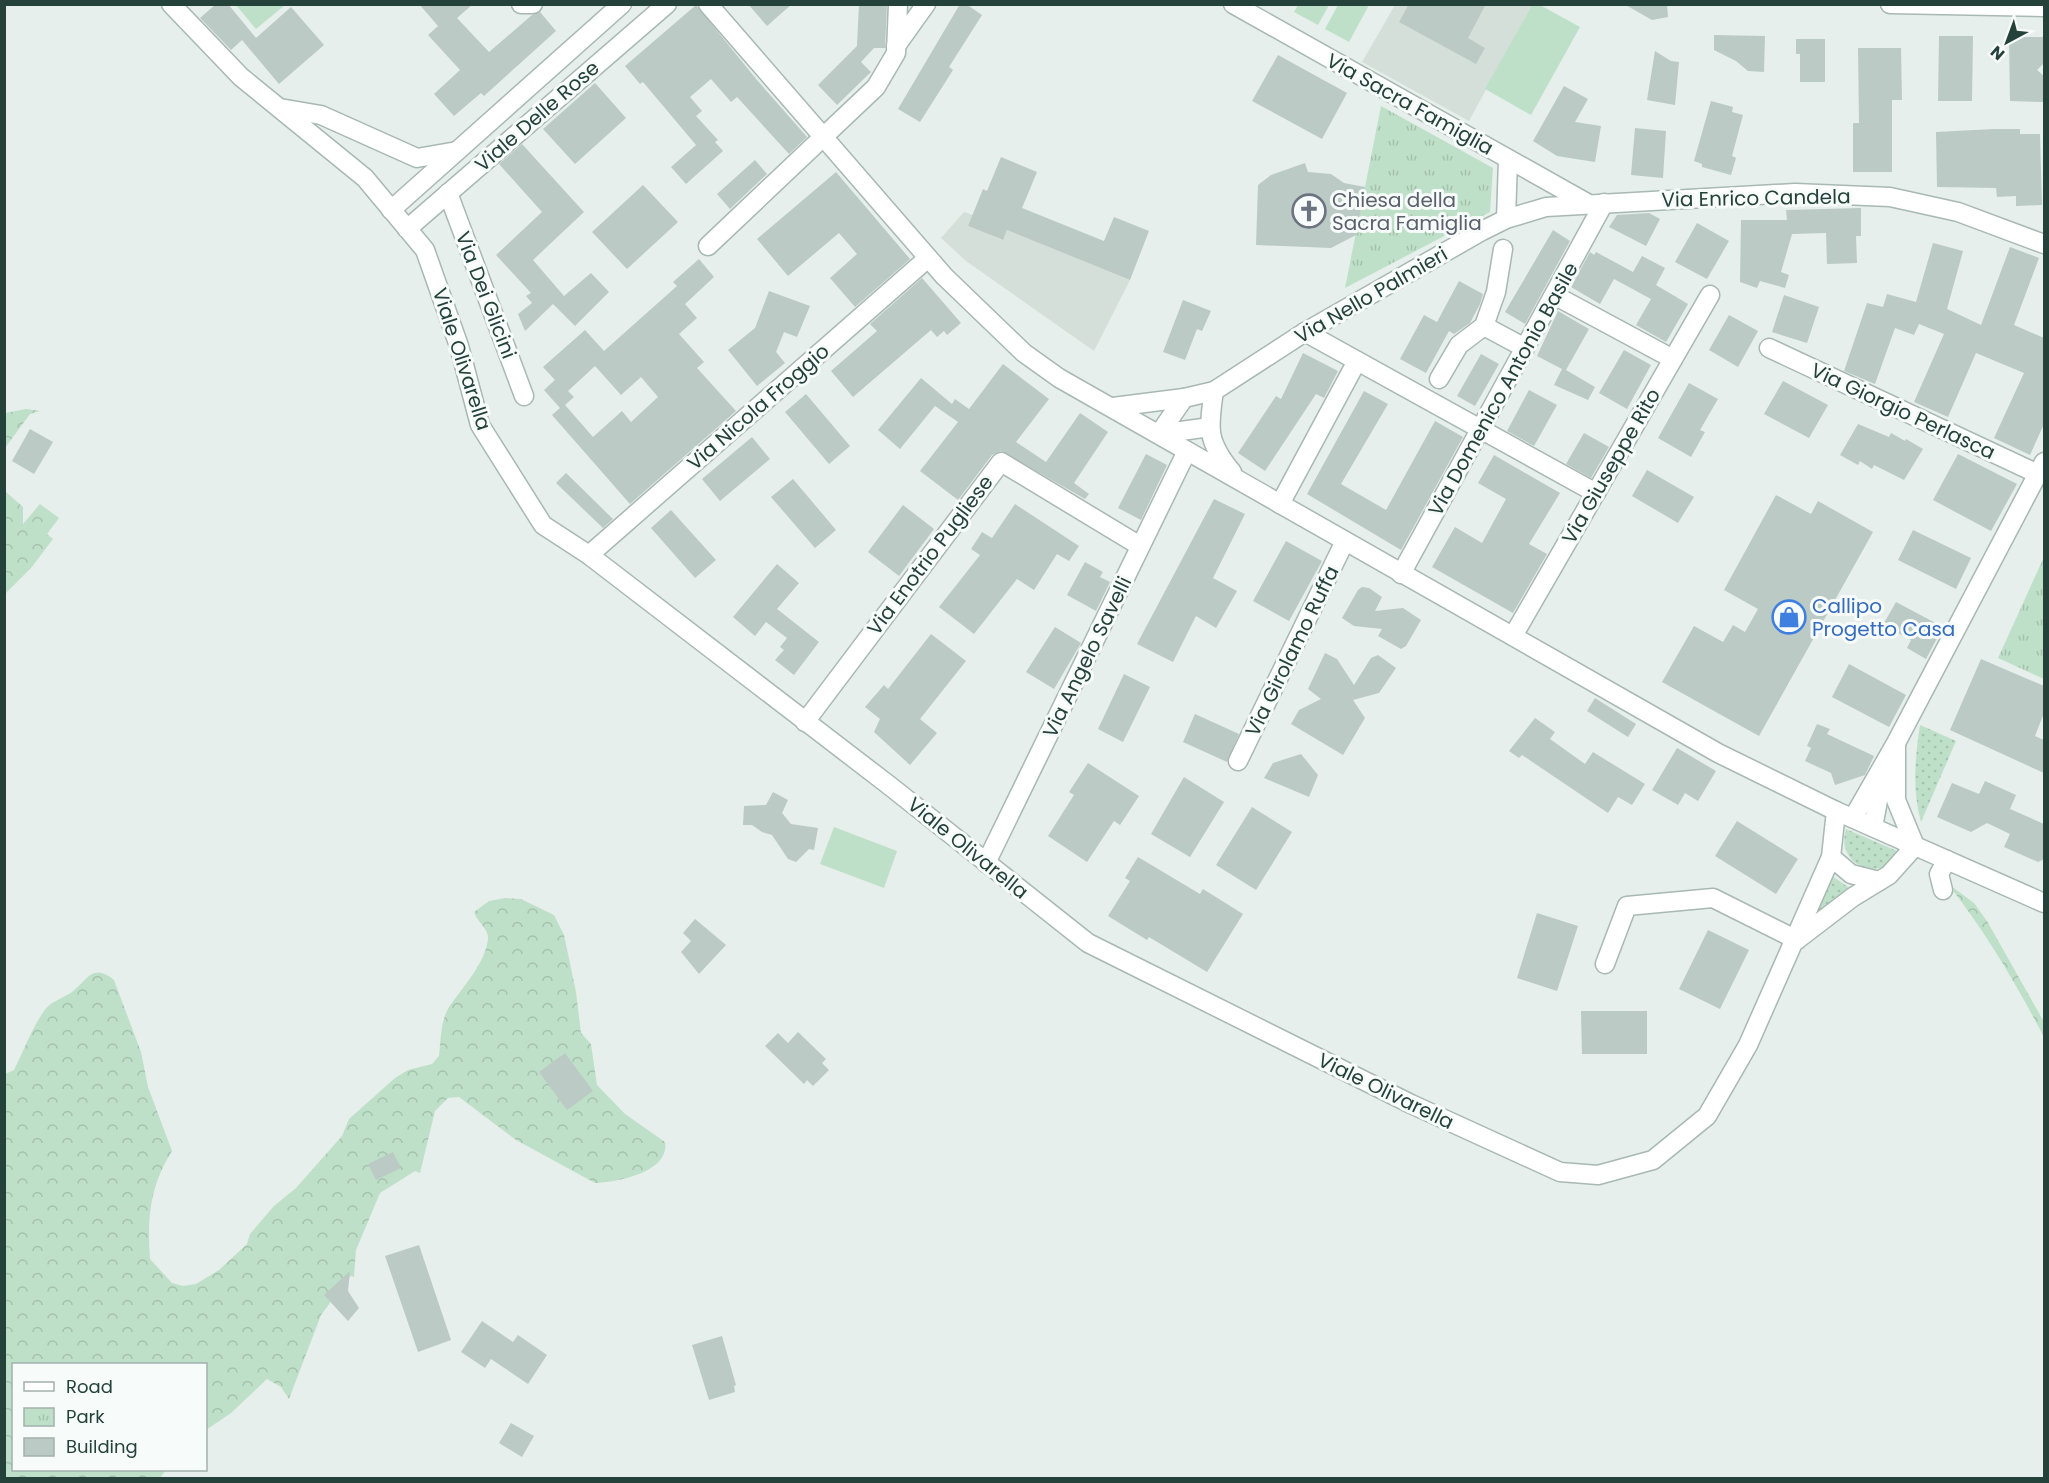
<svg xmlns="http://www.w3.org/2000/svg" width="2049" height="1483" font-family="Poppins,sans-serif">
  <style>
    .built { fill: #d4dfda }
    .grass { fill: url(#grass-dots) }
    .forest { fill: url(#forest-crowns) }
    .park { fill: url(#park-tufts) }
    .garden { fill: #bfe0c8 }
    .building { fill: #bbcac4; fill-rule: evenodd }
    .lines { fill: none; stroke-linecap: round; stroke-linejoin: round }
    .minor-casing { stroke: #a8b8b2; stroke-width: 21 }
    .minor { stroke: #fff; stroke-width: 18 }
    .labels { text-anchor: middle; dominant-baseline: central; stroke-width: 6; stroke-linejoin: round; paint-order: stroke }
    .street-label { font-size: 20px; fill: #24423a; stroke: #f7fbf9 }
    .worship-label { font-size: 20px; fill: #5b616d; stroke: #f7fbf9; text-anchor: start }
    .shop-label { font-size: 20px; fill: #366cbe; stroke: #f7fbf9; text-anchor: start }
  </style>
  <defs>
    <pattern id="grass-dots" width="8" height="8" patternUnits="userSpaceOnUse" patternTransform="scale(1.5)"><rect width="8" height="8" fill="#bfe0c8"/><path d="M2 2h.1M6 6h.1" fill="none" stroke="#a4c1ad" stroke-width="1.8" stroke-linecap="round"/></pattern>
    <pattern id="forest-crowns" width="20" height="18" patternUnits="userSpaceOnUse" patternTransform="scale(1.5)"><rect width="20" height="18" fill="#bfe0c8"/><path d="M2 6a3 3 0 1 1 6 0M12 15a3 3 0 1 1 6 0" fill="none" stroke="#a4c1ad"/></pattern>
    <pattern id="park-tufts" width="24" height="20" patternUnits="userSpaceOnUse" patternTransform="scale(1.5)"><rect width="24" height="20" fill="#bfe0c8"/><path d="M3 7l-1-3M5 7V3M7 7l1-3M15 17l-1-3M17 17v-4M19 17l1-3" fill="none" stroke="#a4c1ad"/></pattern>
  </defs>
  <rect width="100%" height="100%" fill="#e6efeb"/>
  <!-- built -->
  <g class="built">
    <polygon points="1395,5 1532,5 1469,121 1362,62"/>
    <polygon points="964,212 973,215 968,226 1002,240 1007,230 1130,280 1094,351 966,261 941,238"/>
  </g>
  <!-- grass -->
  <g class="grass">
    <path d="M 1920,725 L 1956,741 L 1921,822 C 1912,789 1915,759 1920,725 Z"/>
    <path d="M 1846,829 L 1897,851 C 1887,884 1834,868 1846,829 Z"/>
    <polygon points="1832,876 1851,889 1811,923"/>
  </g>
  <!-- forest -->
  <g class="forest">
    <polygon points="26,409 40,411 30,414 5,448 5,413"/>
    <polygon points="5,491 23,507 23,524 40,504 59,518 47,534 53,539 31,568 5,594"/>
    <path d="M 1947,883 L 1974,903 L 1987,921 L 2044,1022 L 2044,1037 C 2015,982 1986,932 1947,883 Z"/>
    <path d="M 505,898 L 521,899 L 554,915 L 564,935 L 576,992 L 581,1033 L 591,1044 L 597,1085 L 625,1114 L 665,1142 C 670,1172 618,1182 595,1183 L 516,1140 L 459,1097 L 448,1098 L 435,1111 L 420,1173 L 415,1171 L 380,1193 L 356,1250 L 354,1277 L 351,1276 L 330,1299 L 330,1303 L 321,1315 L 289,1399 L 281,1387 L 267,1379 L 231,1413 L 206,1430 L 206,1364 L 14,1364 L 14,1470 L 166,1470 L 160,1478 L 5,1478 L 5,1074 L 14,1070 C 24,1050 32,1028 44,1011 C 50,1002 63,998 72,992 C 87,981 92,962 114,980 L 141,1052 L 148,1087 L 172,1151 C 150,1186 147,1218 150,1259 L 172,1283 L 183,1286 L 196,1284 L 219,1270 L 247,1244 L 250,1234 L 274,1206 L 296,1188 L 342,1136 L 349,1119 L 395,1078 L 408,1070 L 432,1064 L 439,1056 C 441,1040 440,1022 449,1007 C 462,988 485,964 488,939 C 489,929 477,922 474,912 L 489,901 Z"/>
  </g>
  <!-- park -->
  <g class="park">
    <polygon points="1381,106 1493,168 1490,212 1345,288"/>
    <polygon points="2044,557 2044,679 1998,658"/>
  </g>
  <!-- garden -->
  <g class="garden">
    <polygon points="236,5 285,5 256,29"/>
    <polygon points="1298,5 1298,4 1329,5 1318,25 1294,12"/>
    <polygon points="1338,5 1369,5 1349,42 1325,29"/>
    <polygon points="1532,5 1540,5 1580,27 1531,115 1485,89"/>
    <polygon points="834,827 897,851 884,888 820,864"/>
  </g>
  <!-- building -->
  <g class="building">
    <polygon points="216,4 228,4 256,38 291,7 324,45 279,84 242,40 231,50 200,18"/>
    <polygon points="419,4 473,4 457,18 489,52 532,15 540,12 556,31 484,96 481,93 454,116 434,94 460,70 428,35 438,26"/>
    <polygon points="748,4 792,4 767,26"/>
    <polygon points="859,4 887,4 885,48 874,48 861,62 871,72 837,105 818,85 857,46"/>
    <polygon points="960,4 966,4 982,15 949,67 953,70 920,122 898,109"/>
    <polygon points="1409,4 1486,4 1468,38 1485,48 1476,64 1399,22"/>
    <polygon points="1624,4 1667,4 1668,17 1652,20"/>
    <polygon points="696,5 757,80 807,137 789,154 737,97 731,102 711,79 690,97 702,111 696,116 718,140 715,142 723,151 686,184 671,167 696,145 643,82 640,84 625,66"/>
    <polygon points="1714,35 1765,36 1764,72 1748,71 1736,61 1714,50"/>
    <polygon points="1939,36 1973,36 1972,101 1938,101"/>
    <polygon points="2009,37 2044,37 2044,63 2037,70 2044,76 2044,102 2010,101"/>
    <polygon points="1796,39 1825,39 1825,82 1800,82 1800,54 1796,54"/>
    <polygon points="1858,48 1901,48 1902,100 1892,100 1892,172 1853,172 1853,123 1859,123"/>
    <polygon points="1655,51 1671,61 1679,62 1675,105 1647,100"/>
    <polygon points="1278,55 1347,93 1322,139 1252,101"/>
    <polygon points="595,83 626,118 575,164 543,129"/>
    <polygon points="1564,86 1588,99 1575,122 1601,126 1595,162 1557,156 1533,141"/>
    <polygon points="1711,101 1733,107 1732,112 1743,115 1732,156 1736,158 1731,175 1702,167 1702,164 1694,161"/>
    <polygon points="1635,128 1666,131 1663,178 1631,175"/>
    <polygon points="1994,129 2020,129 2020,134 2040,134 2042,205 2016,206 2016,196 1997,197 1996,188 1937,187 1936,132"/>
    <polygon points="522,144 584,212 533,260 564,296 591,273 609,292 575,326 553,304 525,331 518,314 532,303 526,296 531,293 496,255 542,212 499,164"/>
    <polygon points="1001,157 1037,172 1022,208 1104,241 1114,217 1149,231 1130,280 1007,230 1003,240 968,226 983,189 987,191"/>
    <polygon points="755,160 767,174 730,209 717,194"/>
    <polygon points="1305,163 1308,172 1331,174 1344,183 1365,187 1356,235 1331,248 1256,245 1258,185 1271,175"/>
    <polygon points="836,172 910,259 855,307 830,278 857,254 839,233 788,276 757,239"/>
    <polygon points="643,185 678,222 627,269 592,232"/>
    <polygon points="1861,208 1861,236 1856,236 1857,263 1827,264 1826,233 1792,234 1781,272 1789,275 1785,288 1760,281 1757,288 1740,282 1741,220 1787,220 1786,210"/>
    <polygon points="1649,213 1660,219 1646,246 1609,227 1617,215"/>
    <polygon points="1697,223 1729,241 1707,279 1675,262"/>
    <polygon points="1553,230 1570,241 1525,324 1505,312"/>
    <polygon points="1933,243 1963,251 1947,309 1981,325 2010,247 2039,258 2014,325 2044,338 2044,424 2030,455 1994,438 2024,373 1976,353 1948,417 1914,402 1944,334 1919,324 1914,335 1895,328 1875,384 1844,371 1867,303 1883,307 1887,294 1916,302"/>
    <polygon points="1590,252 1594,255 1596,252 1633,272 1642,256 1665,268 1656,285 1688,304 1666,342 1636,325 1651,299 1614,279 1600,304 1571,287"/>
    <path d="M 699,259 L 714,277 L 685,304 L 697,318 L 679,334 L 704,362 L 697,368 L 736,411 L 630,504 L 552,415 L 560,408 L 544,390 L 555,380 L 543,367 L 585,330 L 604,351 L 677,286 L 673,282 ZM 595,366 L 621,395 L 641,377 L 658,397 L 631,422 L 622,411 L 593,437 L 565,405 L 574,397 L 568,391 Z"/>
    <polygon points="922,278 961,323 947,335 944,331 937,337 931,330 853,397 831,371 877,331 870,324"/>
    <polygon points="1459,281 1483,294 1480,304 1470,323 1454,334 1449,331 1426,373 1400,359 1424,315 1437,322"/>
    <polygon points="769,291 810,306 797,337 784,332 776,352 785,363 757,386 728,350 755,328"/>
    <polygon points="1784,295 1819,307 1807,343 1772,332"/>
    <polygon points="1183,300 1211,311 1202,331 1197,329 1185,360 1163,352"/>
    <polygon points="1558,311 1589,329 1566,370 1595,387 1588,400 1554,385 1562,369 1537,356"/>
    <polygon points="1729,315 1758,331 1738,367 1709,350"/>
    <polygon points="1624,350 1651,365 1627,409 1599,393"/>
    <polygon points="1303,353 1338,371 1324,398 1316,394 1265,471 1238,453 1276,396 1281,399"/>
    <polygon points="1481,354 1499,364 1475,406 1457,396"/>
    <polygon points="1003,364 1049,399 1016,442 1046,462 1080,413 1108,432 1074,483 1089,494 1085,499 1001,451 992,455 958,500 920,471 958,422 935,406 900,449 878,430 921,378 952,404 955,399 969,409"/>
    <polygon points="1783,381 1828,405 1809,438 1764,414"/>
    <polygon points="1689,383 1718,399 1700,430 1705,432 1691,457 1658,438"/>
    <polygon points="1529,390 1557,405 1534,446 1507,431"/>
    <polygon points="1364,391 1388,404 1341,484 1386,510 1435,421 1463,437 1401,550 1307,494"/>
    <polygon points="806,394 850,446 829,464 785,412"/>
    <polygon points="1858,424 1889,437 1891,433 1905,441 1906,439 1923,449 1904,480 1874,465 1872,469 1860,461 1858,465 1840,455"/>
    <polygon points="30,429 53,442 34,474 12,461"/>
    <polygon points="1584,433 1609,447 1591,478 1566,464"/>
    <polygon points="752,437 770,459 720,501 702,479"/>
    <polygon points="1146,454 1167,465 1141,520 1118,508"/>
    <polygon points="1958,454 2017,484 1991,531 1933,500"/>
    <polygon points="1494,455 1560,493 1529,544 1547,554 1513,613 1432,567 1455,527 1482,543 1506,499 1478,483"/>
    <polygon points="1647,470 1694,497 1678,523 1632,496"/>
    <polygon points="566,473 613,519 603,528 556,483"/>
    <polygon points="793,479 836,530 815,548 771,497"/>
    <polygon points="1776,495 1811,514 1818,501 1873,532 1759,736 1662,682 1694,626 1723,642 1733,625 1745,632 1758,609 1724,590"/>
    <polygon points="1214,499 1245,514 1213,578 1237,591 1216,628 1196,616 1173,662 1137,644"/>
    <polygon points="1015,504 1079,546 1069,561 1057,554 1034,590 1017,579 974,634 939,607 980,555 971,549 982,532 992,538"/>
    <polygon points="903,505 934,529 899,576 868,552"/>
    <polygon points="671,510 716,560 695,578 651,528"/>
    <polygon points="1913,530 1971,558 1956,589 1898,560"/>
    <polygon points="1286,541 1322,561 1289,621 1253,601"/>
    <polygon points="1085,562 1103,572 1100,577 1110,582 1096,611 1067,595"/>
    <polygon points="777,564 799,583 777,609 819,642 794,675 775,660 784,650 780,647 787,638 766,622 755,636 733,617"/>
    <polygon points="1362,587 1369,588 1382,597 1375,611 1403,608 1421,620 1406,646 1401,649 1378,636 1382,629 1354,626 1342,618 1358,590"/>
    <polygon points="1896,602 1943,627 1926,659 1907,648 1911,640 1883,625"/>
    <polygon points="1055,627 1081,643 1054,689 1026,672"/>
    <polygon points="931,634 966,661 920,719 937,733 910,765 874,732 880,719 865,707 884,685 888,689"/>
    <polygon points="1325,653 1337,659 1354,685 1371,658 1378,655 1396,668 1379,693 1353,700 1365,718 1343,755 1291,724 1299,710 1321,699 1308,689"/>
    <polygon points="1981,659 2044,686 2044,713 2035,736 2044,740 2044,773 1950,730"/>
    <polygon points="1849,664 1906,695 1889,727 1832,697"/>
    <polygon points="1124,674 1150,687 1123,742 1098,729"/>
    <polygon points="1595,698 1636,724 1628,737 1587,711"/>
    <polygon points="1195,714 1239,734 1227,762 1183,742"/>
    <polygon points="1535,718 1555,732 1550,739 1585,764 1593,752 1645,784 1632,805 1618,797 1608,813 1522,755 1519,758 1509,751"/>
    <polygon points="1817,724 1830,729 1827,734 1874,756 1865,775 1835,785 1831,773 1805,761 1811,748 1807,746"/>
    <polygon points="1677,748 1716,771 1698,801 1685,793 1678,805 1652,790"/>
    <polygon points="1301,754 1318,775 1309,797 1264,778 1273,763"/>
    <polygon points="1088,763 1139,796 1120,825 1114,821 1087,862 1048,836 1074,795 1069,792"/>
    <polygon points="1184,777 1224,802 1190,857 1151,834"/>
    <polygon points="1985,781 2016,795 2010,809 2044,824 2044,859 2038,862 2004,847 2010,834 1987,823 1971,832 1937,817 1952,783 1979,794"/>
    <polygon points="773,792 788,800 782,813 791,824 818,828 814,850 809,849 796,862 788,859 772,835 762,832 752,825 743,825 744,806 766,805"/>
    <polygon points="1252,807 1292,832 1256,890 1216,865"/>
    <polygon points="1737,821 1798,859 1776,894 1715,856"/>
    <polygon points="1138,857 1200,894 1203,889 1243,914 1207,972 1149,937 1147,940 1108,916 1130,881 1125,878"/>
    <polygon points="1537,913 1578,926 1557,991 1517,978"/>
    <polygon points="695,919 726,945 699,974 681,952 691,941 683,933"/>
    <polygon points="1708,930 1749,950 1720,1009 1679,989"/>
    <polygon points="1581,1011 1647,1011 1647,1054 1582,1054"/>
    <polygon points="798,1032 826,1059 822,1063 829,1070 813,1086 807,1080 804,1084 765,1046 778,1033 788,1043"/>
    <polygon points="565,1053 593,1091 567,1110 539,1072"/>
    <polygon points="393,1152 401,1168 376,1180 368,1164"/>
    <polygon points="419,1245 451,1340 418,1352 385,1256"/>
    <polygon points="350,1271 348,1291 359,1308 348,1321 324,1295"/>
    <polygon points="482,1321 513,1342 518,1335 547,1355 528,1384 491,1359 485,1368 461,1352"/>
    <polygon points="722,1336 736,1385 734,1386 735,1392 709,1400 692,1345"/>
    <polygon points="511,1423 534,1436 522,1457 499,1443"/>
  </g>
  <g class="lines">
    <defs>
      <g id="minor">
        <polyline points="171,4 241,77 365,178 425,250 459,346 480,425 543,525 589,555 890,786 1088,943 1411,1104 1560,1172 1598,1175 1653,1160 1707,1116 1748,1045 1831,857 1836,811"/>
        <polyline points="521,4 533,4"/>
        <polyline points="708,4 944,276 1024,353 1059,378 1718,753 1836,811 2044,903"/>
        <polyline points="1233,4 1587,203"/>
        <polyline points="1890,4 2044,7"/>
        <polyline points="896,46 926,4"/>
        <polyline points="280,108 321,115 417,158 457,151"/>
        <polyline points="448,193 524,396"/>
        <polyline points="391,210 622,4"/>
        <polyline points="1506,219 1508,159"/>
        <polyline points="407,229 667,4"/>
        <polyline points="708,246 876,87 896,53 898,4"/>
        <polyline points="1503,249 1496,292 1484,326 1525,348"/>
        <polyline points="1554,295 1673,359"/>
        <polyline points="1305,332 1596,493"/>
        <polyline points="1769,348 2038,474"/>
        <polyline points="1439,379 1459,345 1484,326"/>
        <path d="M 1214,391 C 1208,429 1207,442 1232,472"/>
        <polyline points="1184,398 1159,434 1210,427"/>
        <polyline points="1113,407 1184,398 1214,391 1305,332 1482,231 1506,219 1546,207 1795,193 1890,197 1958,212 2044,244"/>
        <polyline points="1280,504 1357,361"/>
        <polyline points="589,555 928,258"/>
        <polyline points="1401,574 1604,203"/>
        <polyline points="1513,636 1710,295"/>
        <polyline points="805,722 1001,462 1140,546"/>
        <polyline points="1238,761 1345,541"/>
        <polyline points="1853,818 1896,743 2044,462"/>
        <polyline points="1873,827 1883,774"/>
        <polyline points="1831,857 1851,874 1879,881"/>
        <polyline points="986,863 1187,451"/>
        <polyline points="1943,890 1939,874 1947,860"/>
        <polyline points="1798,939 1853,897 1889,875 1915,846 1896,800 1896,745"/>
        <polyline points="1605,964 1627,906 1713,898 1797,940"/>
      </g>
    </defs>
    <!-- minor casing -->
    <use href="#minor" class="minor-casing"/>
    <!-- minor -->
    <use href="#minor" class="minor"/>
  </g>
  <!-- icons -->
  <defs>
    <symbol id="church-ring" viewBox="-11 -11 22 22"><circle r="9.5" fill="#f7fbf9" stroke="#6b7280" stroke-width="1.5"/><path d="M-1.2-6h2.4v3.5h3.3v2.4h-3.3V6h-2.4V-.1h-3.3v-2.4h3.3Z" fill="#6b7280"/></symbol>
    <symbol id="shop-ring" viewBox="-11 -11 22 22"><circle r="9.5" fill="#f7fbf9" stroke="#3f7fe0" stroke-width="1.5"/><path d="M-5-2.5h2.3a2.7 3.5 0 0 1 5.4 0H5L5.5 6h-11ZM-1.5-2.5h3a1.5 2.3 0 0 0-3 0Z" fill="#3f7fe0"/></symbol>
  </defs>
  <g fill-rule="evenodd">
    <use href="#church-ring" x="1290" y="192" width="38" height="38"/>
    <use href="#shop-ring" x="1770" y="598" width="38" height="38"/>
  </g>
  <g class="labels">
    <!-- street labels -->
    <g class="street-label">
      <text transform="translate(1410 104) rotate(29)">Via Sacra Famiglia</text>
      <text transform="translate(537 116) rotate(-41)">Viale Delle Rose</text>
      <text transform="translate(1756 198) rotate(-1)">Via Enrico Candela</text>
      <text transform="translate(486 295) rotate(69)">Via Dei Glicini</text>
      <text transform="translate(1371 295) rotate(-30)">Via Nello Palmieri</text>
      <text transform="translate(462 359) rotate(72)">Viale Olivarella</text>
      <text transform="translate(1503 389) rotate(-61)">Via Domenico Antonio Basile</text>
      <text transform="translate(758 407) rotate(-41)">Via Nicola Froggio</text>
      <text transform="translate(1903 411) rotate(25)">Via Giorgio Perlasca</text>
      <text transform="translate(1611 466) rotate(-60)">Via Giuseppe Rito</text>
      <text transform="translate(930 555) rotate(-53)">Via Enotrio Pugliese</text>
      <text transform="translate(1292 651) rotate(-64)">Via Girolamo Ruffa</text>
      <text transform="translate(1087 657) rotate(-64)">Via Angelo Savelli</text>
      <text transform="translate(968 848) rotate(39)">Viale Olivarella</text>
      <text transform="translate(1386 1091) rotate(26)">Viale Olivarella</text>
    </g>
    <!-- worship labels -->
    <g class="worship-label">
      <text x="1332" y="200">Chiesa della<tspan x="1332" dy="23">Sacra Famiglia</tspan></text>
    </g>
    <!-- shop labels -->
    <g class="shop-label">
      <text x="1812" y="606">Callipo<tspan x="1812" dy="23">Progetto Casa</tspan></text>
    </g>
  </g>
  <!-- border -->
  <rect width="2049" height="1483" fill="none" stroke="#24423a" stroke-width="12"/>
  <!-- legend -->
  <rect x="12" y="1363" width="195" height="108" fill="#f7fbf9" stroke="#a3b1ad" stroke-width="1.5"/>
  <rect x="24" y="1382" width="30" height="9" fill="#ffffff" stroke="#a3b1ad" stroke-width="1.5"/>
  <text x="66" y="1393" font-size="18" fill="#24423a">Road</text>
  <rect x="24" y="1408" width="30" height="18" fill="url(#park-tufts)" stroke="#a3b1ad" stroke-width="1.5"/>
  <text x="66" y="1423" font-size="18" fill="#24423a">Park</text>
  <rect x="24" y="1438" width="30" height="18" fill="#bbcac4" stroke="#a3b1ad" stroke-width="1.5"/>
  <text x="66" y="1453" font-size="18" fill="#24423a">Building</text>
  <!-- north arrow -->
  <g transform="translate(2007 42) rotate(221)" stroke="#f7fbf9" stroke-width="4.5" paint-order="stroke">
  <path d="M0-4.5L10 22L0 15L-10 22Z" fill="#24423a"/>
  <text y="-9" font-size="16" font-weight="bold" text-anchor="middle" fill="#24423a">N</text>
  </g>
</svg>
